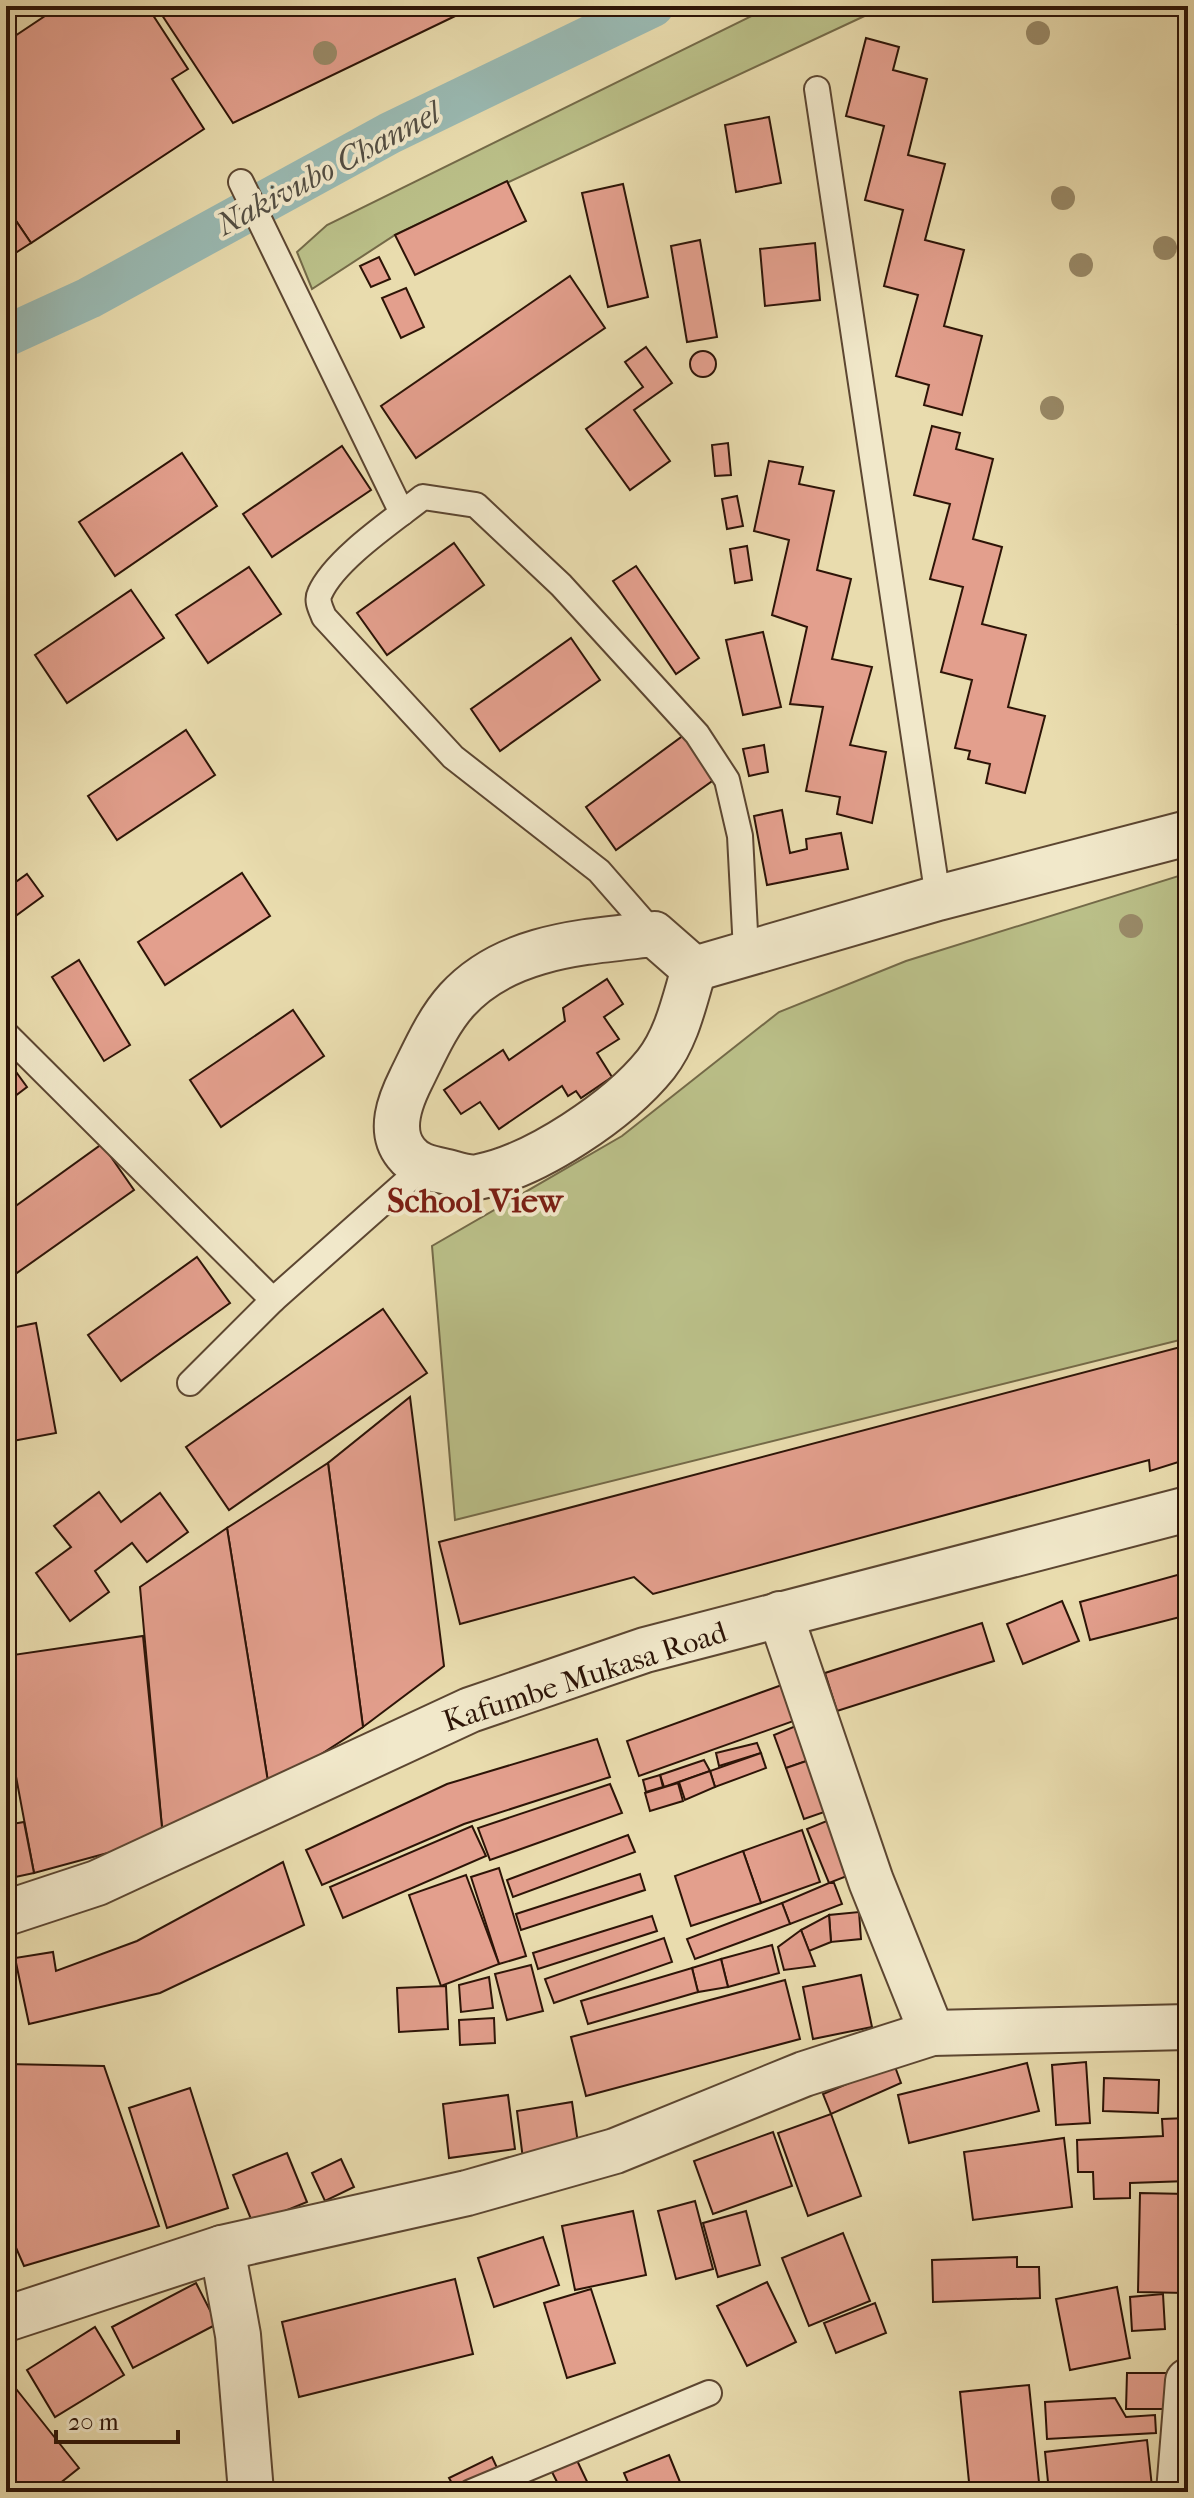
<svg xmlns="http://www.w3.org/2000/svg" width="1194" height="2498" font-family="'IM FELL French Canon',serif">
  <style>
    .green { fill: #babf88; stroke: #746a48; stroke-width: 2 }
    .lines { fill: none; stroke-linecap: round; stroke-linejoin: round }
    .canal { stroke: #9abab3; stroke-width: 42 }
    .building { fill: #e39f8d; stroke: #2d1407; stroke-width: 2 }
    .service-casing { stroke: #5c4631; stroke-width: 28 }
    .minor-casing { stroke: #5c4631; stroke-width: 48 }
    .tertiary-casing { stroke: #5c4631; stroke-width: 48 }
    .service { stroke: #f1e8ca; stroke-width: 24 }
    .minor { stroke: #f1e8ca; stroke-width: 44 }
    .tertiary { stroke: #f1e8ca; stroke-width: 44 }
    .tree { fill: #998a68 }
    .labels { text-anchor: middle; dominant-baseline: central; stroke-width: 8; stroke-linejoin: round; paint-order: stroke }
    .street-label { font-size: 30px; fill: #2d1407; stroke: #f1e8ca }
    .water-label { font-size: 32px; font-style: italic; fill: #534e43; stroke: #f1e8ca }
    .quarter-label { font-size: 34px; font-weight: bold; fill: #7a1f14; stroke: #f1e8ca }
  </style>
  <rect width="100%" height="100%" fill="#e9dcae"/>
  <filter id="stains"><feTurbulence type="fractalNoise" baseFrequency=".0025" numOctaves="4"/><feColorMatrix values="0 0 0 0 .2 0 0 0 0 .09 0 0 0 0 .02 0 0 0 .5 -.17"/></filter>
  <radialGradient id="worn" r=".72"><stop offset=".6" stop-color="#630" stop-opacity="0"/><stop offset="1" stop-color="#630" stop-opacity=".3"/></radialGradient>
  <!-- green -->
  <g class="green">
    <polygon points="772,6 886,6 395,235 312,289 297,252 327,225"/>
    <polygon points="1188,873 1188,1338 455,1520 432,1246 622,1136 779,1012 906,961"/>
  </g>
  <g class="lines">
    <!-- canal -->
    <polyline class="canal" points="6,336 89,298 390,133 653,6"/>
  </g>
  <!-- building -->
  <g class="building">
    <polygon points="60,6 147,6 188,69 172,79 204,129 31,243 6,206 6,42"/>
    <polygon points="156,6 476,6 233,123"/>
    <polygon points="866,38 899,47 893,70 927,79 908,155 945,164 925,240 964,250 944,326 982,336 962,415 924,405 929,385 896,376 918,295 884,286 903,210 865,200 884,126 846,116"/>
    <polygon points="769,117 781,183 736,192 725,125"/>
    <polygon points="507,181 526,221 415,275 395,235"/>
    <polygon points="623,184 648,297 608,307 582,193"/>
    <polygon points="6,206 31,243 6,259"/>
    <polygon points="700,240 717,337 687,342 671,246"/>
    <polygon points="815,243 820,300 765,306 760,249"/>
    <polygon points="379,257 390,279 371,287 360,266"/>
    <polygon points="570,276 605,328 416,458 381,406"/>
    <polygon points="406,288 424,327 401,338 382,298"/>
    <polygon points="646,347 672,383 634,410 670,461 630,490 586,429 643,387 625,362"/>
    <circle cx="703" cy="364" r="13"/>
    <polygon points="932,426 960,433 956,449 993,459 973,539 1002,547 982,624 1026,635 1008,707 1045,716 1025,793 986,783 990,764 968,759 970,751 955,748 972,680 941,672 963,587 930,579 950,504 914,495"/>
    <polygon points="728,443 731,475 715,476 712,445"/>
    <polygon points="342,446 371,490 272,557 243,514"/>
    <polygon points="182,453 217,506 115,576 79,522"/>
    <polygon points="769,461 803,467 799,484 834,491 817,570 851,579 832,659 872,667 850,745 886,752 872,823 837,814 840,797 806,791 823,707 790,704 807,627 772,615 789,540 754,531"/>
    <polygon points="737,496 743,526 727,529 722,499"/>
    <polygon points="454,543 484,585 387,655 357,613"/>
    <polygon points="747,546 752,580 735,583 730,549"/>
    <polygon points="636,566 699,658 676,674 613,581"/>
    <polygon points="249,567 281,614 208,663 176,615"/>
    <polygon points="131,590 164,638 67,703 35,655"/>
    <polygon points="1188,623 1188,678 1178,625"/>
    <polygon points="763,632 781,707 743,715 726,640"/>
    <polygon points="571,638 600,680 500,751 471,709"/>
    <polygon points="186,730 215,775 117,840 88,796"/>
    <polygon points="684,735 715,779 616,850 586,807"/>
    <polygon points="764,745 768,772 749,776 743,749"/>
    <polygon points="782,810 790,853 807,849 806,839 841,833 848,869 767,885 754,816"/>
    <polygon points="242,873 270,916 165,985 138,942"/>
    <polygon points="27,874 43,896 6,923 6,889"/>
    <polygon points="79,960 130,1045 104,1061 52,977"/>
    <polygon points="607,979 623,1004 604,1017 619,1039 597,1053 612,1077 581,1098 576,1091 568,1096 562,1086 499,1129 480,1102 461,1114 444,1090 503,1050 509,1060 565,1021 563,1008"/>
    <polygon points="293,1010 324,1056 221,1127 190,1080"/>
    <polygon points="6,1058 27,1087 6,1103"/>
    <polygon points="102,1144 134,1190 7,1280 6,1213"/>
    <polygon points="197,1257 230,1303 121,1381 88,1335"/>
    <polygon points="383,1309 427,1373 229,1510 186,1447"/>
    <polygon points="36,1323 56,1433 7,1442 6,1329"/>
    <polygon points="1188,1345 1188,1459 1150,1471 1149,1460 653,1594 634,1577 460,1624 439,1542"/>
    <polygon points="410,1397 444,1666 363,1727 328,1463"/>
    <polygon points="328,1463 363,1727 269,1788 227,1528"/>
    <polygon points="99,1492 121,1522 160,1493 188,1532 147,1562 132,1543 95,1571 109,1592 70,1621 36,1573 71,1547 54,1526"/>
    <polygon points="227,1528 269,1788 163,1838 140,1587"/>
    <polygon points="1188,1572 1188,1615 1090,1640 1080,1602"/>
    <polygon points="1062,1601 1079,1641 1023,1664 1007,1624"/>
    <polygon points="982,1623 994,1661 837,1711 825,1673"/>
    <polygon points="143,1636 163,1838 34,1873 6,1723 6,1656"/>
    <polygon points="790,1682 802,1718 639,1776 627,1741"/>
    <polygon points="803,1723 818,1757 786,1768 774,1735"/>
    <polygon points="597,1739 610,1777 464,1824 322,1885 306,1850 447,1784"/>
    <polygon points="757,1743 761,1753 719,1766 716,1753"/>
    <polygon points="761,1753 766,1768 715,1787 710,1771"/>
    <polygon points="818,1757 836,1808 804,1819 786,1768"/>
    <polygon points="704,1760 710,1771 664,1787 660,1775"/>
    <polygon points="710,1771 715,1787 685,1800 679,1782"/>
    <polygon points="660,1775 663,1787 646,1792 643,1780"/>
    <polygon points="678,1783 683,1801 650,1811 645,1793"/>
    <polygon points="610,1784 622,1813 490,1860 478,1828"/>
    <polygon points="839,1816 860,1871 829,1883 807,1829"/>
    <polygon points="24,1822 34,1873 6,1879 6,1825"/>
    <polygon points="472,1826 486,1856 343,1918 330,1887"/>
    <polygon points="802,1830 820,1882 761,1903 743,1851"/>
    <polygon points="628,1835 635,1852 513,1897 507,1880"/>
    <polygon points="743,1851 761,1903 691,1926 675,1876"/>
    <polygon points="283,1862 304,1925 160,1993 29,2024 15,1958 53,1952 56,1971 137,1941"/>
    <polygon points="499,1868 526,1956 499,1964 471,1877"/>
    <polygon points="640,1874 645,1890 521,1930 516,1914"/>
    <polygon points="466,1875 499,1964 441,1986 409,1895"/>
    <polygon points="829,1883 834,1883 842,1904 790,1924 782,1903"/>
    <polygon points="782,1903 790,1924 695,1959 687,1939"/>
    <polygon points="859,1912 861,1939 831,1942 829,1915"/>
    <polygon points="829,1915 831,1942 809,1951 801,1930"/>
    <polygon points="652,1916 657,1931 538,1969 533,1953"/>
    <polygon points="801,1930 815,1966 784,1970 778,1947"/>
    <polygon points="664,1938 672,1962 554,2003 545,1979"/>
    <polygon points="772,1945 779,1973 728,1987 721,1959"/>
    <polygon points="721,1959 728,1987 698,1992 692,1968"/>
    <polygon points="531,1965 543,2011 507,2020 495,1974"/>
    <polygon points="692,1968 698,1992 588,2024 581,2001"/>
    <polygon points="861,1975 872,2027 813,2039 803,1987"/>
    <polygon points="489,1977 493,2008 461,2012 459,1985"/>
    <polygon points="785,1980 800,2039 586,2096 571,2037"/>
    <polygon points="446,1986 448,2029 399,2032 397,1988"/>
    <polygon points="494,2018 495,2043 460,2045 459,2020"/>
    <polygon points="1086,2062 1090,2123 1056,2125 1052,2065"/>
    <polygon points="1027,2063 1039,2111 909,2143 898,2095"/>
    <polygon points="6,2064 104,2066 159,2226 24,2266 6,2225"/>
    <polygon points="894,2064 901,2083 831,2114 823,2094"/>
    <polygon points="1104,2078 1159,2080 1158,2113 1103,2111"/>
    <polygon points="190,2088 228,2208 167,2228 129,2108"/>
    <polygon points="508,2095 515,2149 449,2158 443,2104"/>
    <polygon points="572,2102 579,2150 523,2159 517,2111"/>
    <polygon points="831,2114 861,2196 808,2216 778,2133"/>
    <polygon points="1188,2118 1188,2181 1130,2183 1130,2198 1094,2199 1093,2172 1078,2172 1077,2140 1163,2136 1162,2119"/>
    <polygon points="773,2132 792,2186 713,2214 694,2161"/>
    <polygon points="1064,2138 1072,2207 973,2220 964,2152"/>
    <polygon points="287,2153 307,2202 253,2224 233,2175"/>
    <polygon points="341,2159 354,2187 325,2201 312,2173"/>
    <polygon points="1140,2193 1187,2194 1185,2293 1138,2292"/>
    <polygon points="695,2201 713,2269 676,2279 658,2211"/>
    <polygon points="633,2211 646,2275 575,2290 562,2226"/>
    <polygon points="746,2211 760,2265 718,2277 703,2223"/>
    <polygon points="843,2233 870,2301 809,2326 782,2258"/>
    <polygon points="543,2237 559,2285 494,2307 478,2258"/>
    <polygon points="1017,2257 1017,2267 1039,2267 1040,2298 933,2302 932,2260"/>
    <polygon points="455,2279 473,2354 299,2397 282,2322"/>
    <polygon points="767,2282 796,2342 747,2366 717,2306"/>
    <polygon points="196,2283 217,2324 133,2368 112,2327"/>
    <polygon points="1117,2287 1130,2358 1070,2370 1056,2299"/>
    <polygon points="591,2289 615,2363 567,2378 544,2303"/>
    <polygon points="1163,2294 1165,2329 1132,2331 1130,2297"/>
    <polygon points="875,2303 886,2333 836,2353 824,2323"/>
    <polygon points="95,2327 124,2375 55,2417 27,2370"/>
    <polygon points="1127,2373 1168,2373 1168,2409 1126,2409"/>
    <polygon points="9,2380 79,2468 49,2492 6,2492 6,2382"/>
    <polygon points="1029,2385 1040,2492 970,2492 960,2392"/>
    <polygon points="1115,2398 1126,2417 1155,2415 1156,2433 1047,2439 1045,2402"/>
    <polygon points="1147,2440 1152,2487 1049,2492 1045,2452"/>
    <polygon points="573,2452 592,2492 562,2492 548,2464"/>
    <polygon points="669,2455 680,2482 654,2492 632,2492 624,2473"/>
    <polygon points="492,2457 500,2474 464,2492 457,2492 449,2478"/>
  </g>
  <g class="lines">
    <defs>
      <g id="service">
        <polyline points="817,89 938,898"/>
        <polyline points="241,182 402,513"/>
        <path d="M 654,934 L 599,871 L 453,757 L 324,617 C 321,609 316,601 320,593 C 335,559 394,520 423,497 L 476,505 L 561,585 L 697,734 L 727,780 L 740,836 L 746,951"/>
        <polyline points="6,1034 273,1300"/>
        <polyline points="190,1383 273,1300 423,1167"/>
        <polyline points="471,2492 709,2393"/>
      </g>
      <g id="minor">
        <path d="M 654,934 L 694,969 C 684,1002 677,1037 656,1064 C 619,1110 536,1166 478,1177 C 468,1179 453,1173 443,1171 C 428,1168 415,1165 406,1153 C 388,1131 400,1101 411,1079 C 424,1053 437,1022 457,1000 C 507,945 585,942 654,934 Z"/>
        <polyline points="694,969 938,898 1188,833"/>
        <polyline points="780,1614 871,1881 932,2033"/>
        <polyline points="222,2248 238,2335 251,2492"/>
        <polyline points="6,2319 222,2248 467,2193 615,2151 804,2074 932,2033 1188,2027"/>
        <polyline points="1179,2492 1188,2381"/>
      </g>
      <polyline id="tertiary" points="6,1913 97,1883 470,1710 645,1650 1188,1509"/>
    </defs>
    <!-- service casing -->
    <use href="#service" class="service-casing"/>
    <!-- minor casing -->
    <use href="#minor" class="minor-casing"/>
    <!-- tertiary casing -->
    <use href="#tertiary" class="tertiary-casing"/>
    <!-- service -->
    <use href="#service" class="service"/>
    <!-- minor -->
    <use href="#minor" class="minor"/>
    <!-- tertiary -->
    <use href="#tertiary" class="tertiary"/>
  </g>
  <!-- trees -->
  <g class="tree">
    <circle cx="1038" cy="33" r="12"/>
    <circle cx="325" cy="53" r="12"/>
    <circle cx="1063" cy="198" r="12"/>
    <circle cx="1165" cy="248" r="12"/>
    <circle cx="1081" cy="265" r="12"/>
    <circle cx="1052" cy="408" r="12"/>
    <circle cx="1131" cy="926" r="12"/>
  </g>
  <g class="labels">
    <!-- street labels -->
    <g class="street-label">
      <text transform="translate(585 1677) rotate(-18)">Kafumbe Mukasa Road</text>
    </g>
    <!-- water labels -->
    <g class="water-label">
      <text transform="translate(328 169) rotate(-28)">Nakivubo Channel</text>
    </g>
    <!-- quarter labels -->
    <g class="quarter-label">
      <text x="475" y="1201">School View</text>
    </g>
  </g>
  <!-- margin -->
  <rect width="1194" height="2498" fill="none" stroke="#e9dcae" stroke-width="32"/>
  <rect x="8" y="8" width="1178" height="2482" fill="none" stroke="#2d1407" stroke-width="4"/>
  <rect x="16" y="16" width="1162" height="2466" fill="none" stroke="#2d1407" stroke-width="2"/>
  <!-- scale -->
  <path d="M56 2430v12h122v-12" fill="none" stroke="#2d1407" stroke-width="4"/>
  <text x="68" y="2430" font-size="24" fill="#2d1407" stroke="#f1e8ca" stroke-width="6" paint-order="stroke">20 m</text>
  <rect width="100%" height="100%" filter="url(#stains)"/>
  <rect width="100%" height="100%" fill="url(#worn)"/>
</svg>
